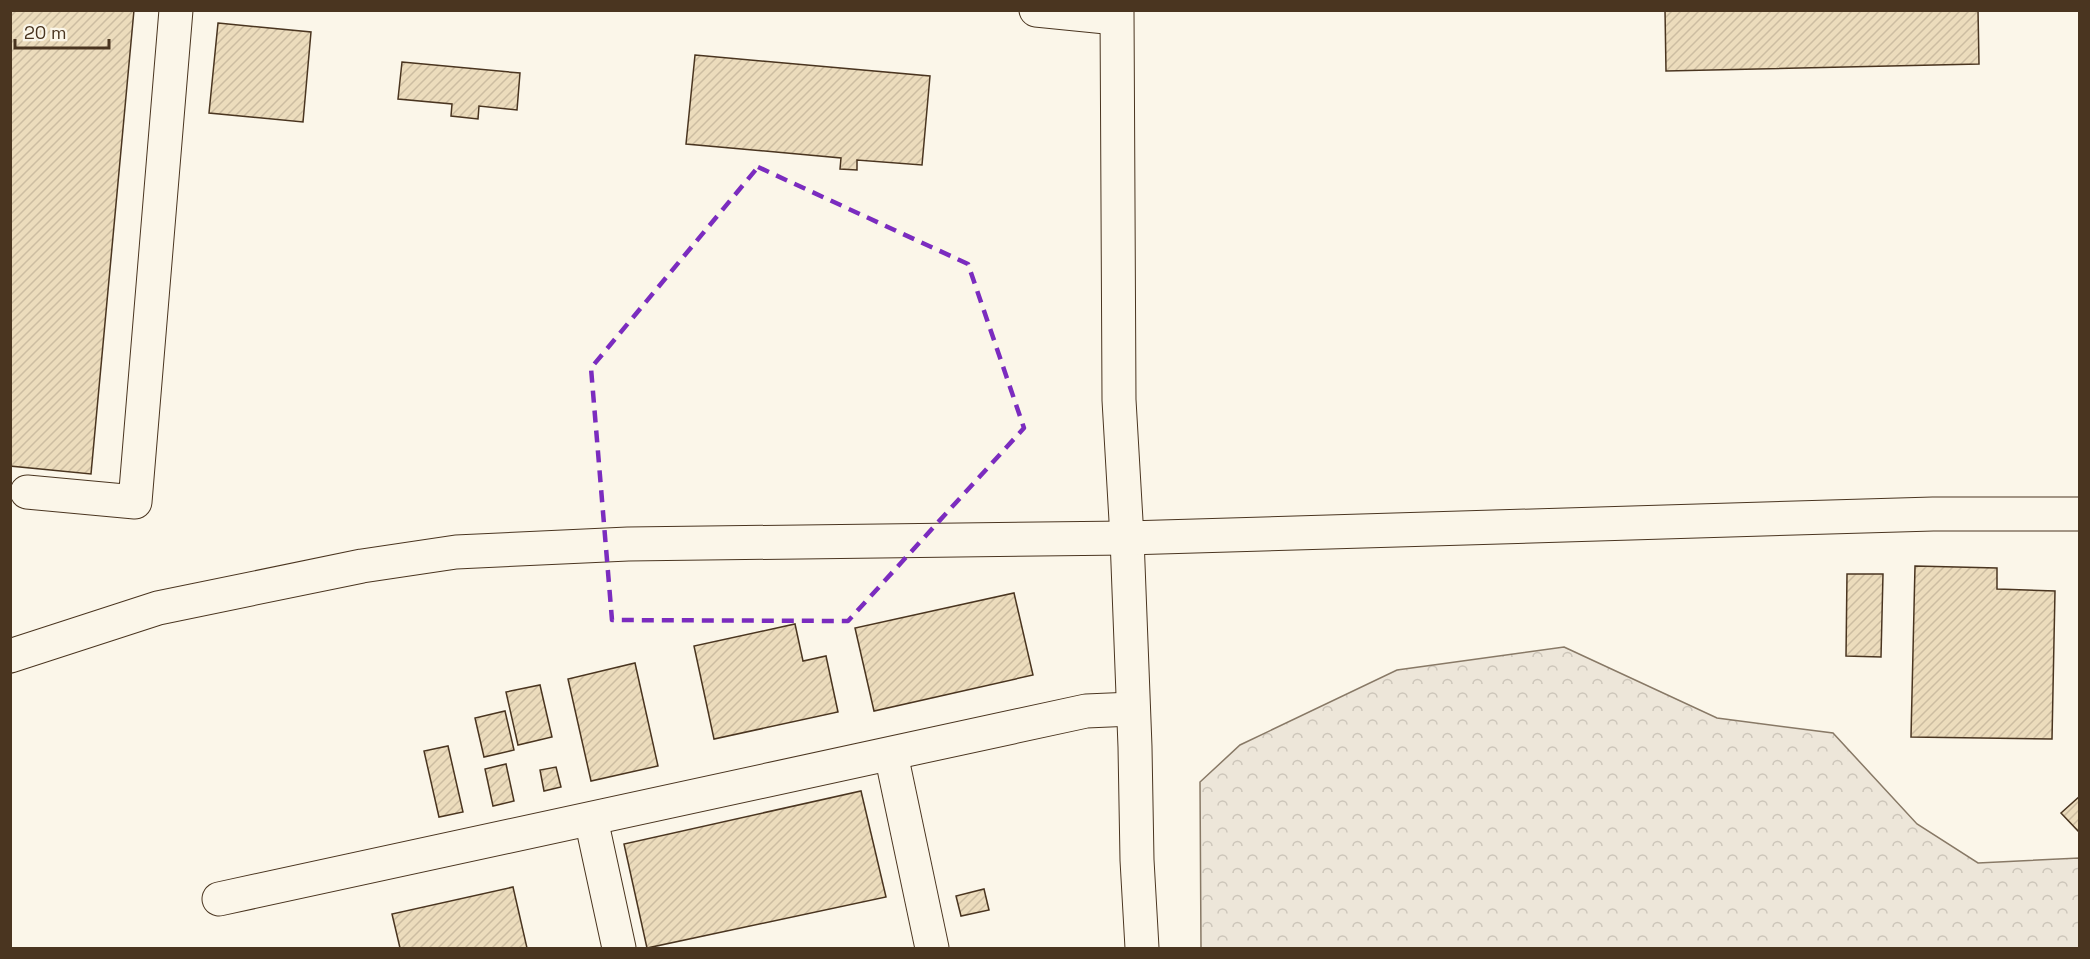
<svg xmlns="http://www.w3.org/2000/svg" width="2090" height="959" font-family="'Space Grotesk',sans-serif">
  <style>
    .forest { fill: url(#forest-crowns); stroke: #887966; stroke-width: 1.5 }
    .building { fill: url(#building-hatch); stroke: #4a3520; stroke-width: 1.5 }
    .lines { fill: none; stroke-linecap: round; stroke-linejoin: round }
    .minor-casing { stroke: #4a3520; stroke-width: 35 }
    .minor { stroke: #fbf6e9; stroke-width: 33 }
    .marked { fill: none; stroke: #7b2cbf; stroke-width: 4.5; stroke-dasharray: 12 8; stroke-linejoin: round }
  </style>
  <defs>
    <pattern id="forest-crowns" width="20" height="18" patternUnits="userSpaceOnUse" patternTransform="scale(1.5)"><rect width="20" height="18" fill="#ede6d9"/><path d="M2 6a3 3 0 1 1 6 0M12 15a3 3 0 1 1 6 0" fill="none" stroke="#cdc6ba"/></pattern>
    <pattern id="building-hatch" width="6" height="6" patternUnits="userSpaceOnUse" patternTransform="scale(1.5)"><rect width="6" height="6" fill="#ecdcbc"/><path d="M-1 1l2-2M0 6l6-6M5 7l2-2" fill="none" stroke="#ccbda1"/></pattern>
  </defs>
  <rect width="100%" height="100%" fill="#fbf6e9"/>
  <!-- forest -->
  <polygon class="forest" points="1564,647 1717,718 1833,733 1917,824 1978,863 2079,858 2079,948 1201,948 1200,782 1240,745 1397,670"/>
  <!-- building -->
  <g class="building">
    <polygon points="10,10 134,10 91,474 10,466"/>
    <polygon points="1665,10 1978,10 1979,64 1666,71"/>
    <polygon points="218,23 311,32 303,122 209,113"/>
    <polygon points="695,55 930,76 922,165 857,160 857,170 840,169 841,158 686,144"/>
    <polygon points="402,62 520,73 517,110 479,106 478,119 451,116 452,104 398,99"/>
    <polygon points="1915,566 1997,568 1997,589 2055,591 2052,739 1911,737"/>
    <polygon points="1847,574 1883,574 1881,657 1846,656"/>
    <polygon points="1014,593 1033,675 874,711 855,628"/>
    <polygon points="795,624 803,661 826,656 838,712 714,739 694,646"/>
    <polygon points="635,663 658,766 591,781 568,679"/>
    <polygon points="540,685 552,737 518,745 506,692"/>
    <polygon points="505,711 514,750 484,757 475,718"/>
    <polygon points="448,746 463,812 439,817 424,751"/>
    <polygon points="506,764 514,801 493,806 485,769"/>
    <polygon points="556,767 561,787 544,791 540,770"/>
    <polygon points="861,791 886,897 647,948 624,844"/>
    <polygon points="2080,796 2080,833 2061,813"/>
    <polygon points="513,887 527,948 400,948 392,914"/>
    <polygon points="984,889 989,910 961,916 956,896"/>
  </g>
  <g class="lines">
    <defs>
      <g id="minor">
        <polyline points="1036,10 1116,18"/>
        <polyline points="1117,10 1119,400 1127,538 1135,747 1137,860 1142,948"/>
        <polyline points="27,492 135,502 176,10"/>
        <polyline points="10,656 158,608 362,566 456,552 628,544 1127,538 1933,514 2080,514"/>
        <polyline points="891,754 932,948"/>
        <polyline points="591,819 619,948"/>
        <polyline points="219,899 1086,711 1133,709"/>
      </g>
    </defs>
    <!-- minor casing -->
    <use href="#minor" class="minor-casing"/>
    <!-- minor -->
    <use href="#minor" class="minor"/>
  </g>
  <!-- marked area -->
  <path class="marked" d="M 758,167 L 968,264 L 1024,428 L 848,621 L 612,620 L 591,368 Z"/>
  <!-- border -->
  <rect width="2090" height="959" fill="none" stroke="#4a3520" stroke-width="24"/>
  <!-- scale -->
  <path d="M15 39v9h94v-9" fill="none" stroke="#4a3520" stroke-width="3"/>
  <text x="24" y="39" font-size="18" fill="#4a3520" stroke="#fbf6e9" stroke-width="4.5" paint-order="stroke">20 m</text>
</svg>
